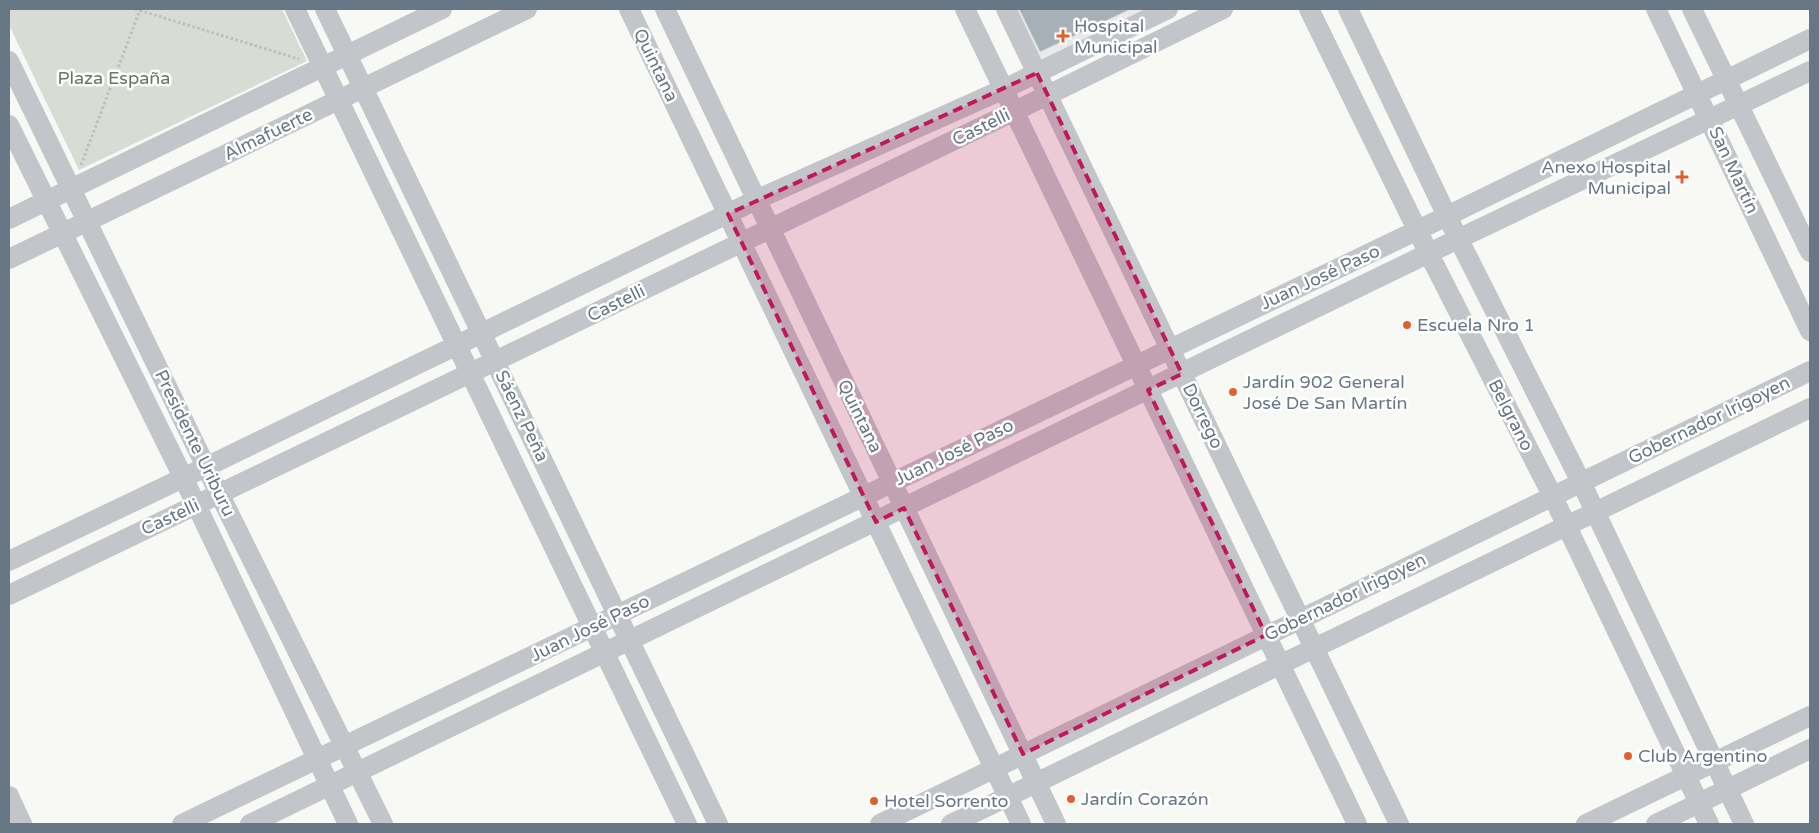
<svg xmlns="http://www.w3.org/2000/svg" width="1819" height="833" font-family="'Varela Round',sans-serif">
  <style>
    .built { fill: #e9eae9 }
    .green { fill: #d7ddd5 }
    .building { fill: #a8b0b7; stroke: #dadad8 }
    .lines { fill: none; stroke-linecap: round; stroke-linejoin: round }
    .path { stroke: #bcbec1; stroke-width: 3; stroke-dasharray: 2.5 2.5; stroke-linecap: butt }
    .minor { stroke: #c2c5c9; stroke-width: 20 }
    .marked { fill: #c2185b; fill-opacity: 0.2; stroke: #c2185b; stroke-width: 4; stroke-dasharray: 10 6; stroke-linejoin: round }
    .poi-dot { fill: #e0612e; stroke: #fff; stroke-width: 2 }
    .labels { text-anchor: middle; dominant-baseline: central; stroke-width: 5; stroke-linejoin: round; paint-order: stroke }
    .poi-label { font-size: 18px; fill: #687786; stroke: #fff; text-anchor: start }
    .street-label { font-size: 18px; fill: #687786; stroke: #fff }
    .park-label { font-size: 18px; fill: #667862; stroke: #fff }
  </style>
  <rect width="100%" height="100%" fill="#f8f8f5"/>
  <!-- built -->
  <polygon class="built" points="1015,9 1152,9 1042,62"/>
  <!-- green -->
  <polygon class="green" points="9,9 282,9 307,61 79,170 9,25"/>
  <!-- building -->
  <polygon class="building" points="1019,9 1131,9 1040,52"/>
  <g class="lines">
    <!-- path -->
    <g class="path">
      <polyline points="135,9 299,59"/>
      <polyline points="81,165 140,10"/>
    </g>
    <!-- minor -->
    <g class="minor">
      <polyline points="295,9 687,824"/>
      <polyline points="325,9 718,824"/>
      <polyline points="629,9 1021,824"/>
      <polyline points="665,9 1056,824"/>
      <polyline points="965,9 1357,824"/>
      <polyline points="1006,9 1399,824"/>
      <polyline points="1309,9 1429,254 1552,495 1709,824"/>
      <polyline points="1348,9 1447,216 1581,482 1744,824"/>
      <polyline points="1656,9 1810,331"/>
      <polyline points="1692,9 1810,252"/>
      <polyline points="9,61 206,467 383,824"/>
      <polyline points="9,125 183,477 348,824"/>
      <polyline points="9,219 442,9"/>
      <polyline points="9,259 527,9"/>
      <polyline points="9,561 206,467 756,200 1004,89 1168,9"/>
      <polyline points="9,595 1048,95 1223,9"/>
      <polyline points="9,796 22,824"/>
      <polyline points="182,824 1447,216 1810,39"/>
      <polyline points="250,824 1458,239 1810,71"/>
      <polyline points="880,824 1810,371"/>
      <polyline points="951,824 1810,408"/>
      <polyline points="1586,824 1810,716"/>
      <polyline points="1656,824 1810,749"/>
    </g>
  </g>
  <!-- marked area -->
  <path class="marked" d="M 1037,73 L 1182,374 L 1148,390 L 1266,635 L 1023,754 L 904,508 L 876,522 L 728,214 Z"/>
  <!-- markers -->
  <g class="poi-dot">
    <path d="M1060.5 28.5h5v5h5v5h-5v5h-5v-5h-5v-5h5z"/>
    <path d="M1679.5 169.5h5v5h5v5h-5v5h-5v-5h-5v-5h5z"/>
    <circle cx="1407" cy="325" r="5"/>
    <circle cx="1233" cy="392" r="5"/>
    <circle cx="1628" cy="756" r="5"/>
    <circle cx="1071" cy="799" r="5"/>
    <circle cx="874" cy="801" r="5"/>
  </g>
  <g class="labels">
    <!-- poi labels -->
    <g class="poi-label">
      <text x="1074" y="26">Hospital<tspan x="1074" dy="21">Municipal</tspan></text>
      <text x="1671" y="167" text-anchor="end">Anexo Hospital<tspan x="1671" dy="21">Municipal</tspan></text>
      <text x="1417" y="325">Escuela Nro 1</text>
      <text x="1243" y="382">Jardín 902 General<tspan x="1243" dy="21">José De San Martín</tspan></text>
      <text x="1638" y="756">Club Argentino</text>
      <text x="1081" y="799">Jardín Corazón</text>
      <text x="884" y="801">Hotel Sorrento</text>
    </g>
    <!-- street labels -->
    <g class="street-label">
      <text transform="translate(656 65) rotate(64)">Quintana</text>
      <text transform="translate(981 127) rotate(-26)">Castelli</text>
      <text transform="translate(268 134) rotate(-26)">Almafuerte</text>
      <text transform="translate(1734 170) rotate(65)">San Martín</text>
      <text transform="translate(1320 277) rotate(-25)">Juan José Paso</text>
      <text transform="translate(616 303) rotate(-26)">Castelli</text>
      <text transform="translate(1511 415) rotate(63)">Belgrano</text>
      <text transform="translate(522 416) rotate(64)">Sáenz Peña</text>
      <text transform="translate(860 416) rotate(64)">Quintana</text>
      <text transform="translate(1203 416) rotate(64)">Dorrego</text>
      <text transform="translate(1709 420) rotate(-26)">Gobernador Irigoyen</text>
      <text transform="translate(195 443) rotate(64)">Presidente Uriburu</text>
      <text transform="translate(954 452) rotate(-26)">Juan José Paso</text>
      <text transform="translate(170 517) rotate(-25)">Castelli</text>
      <text transform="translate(1345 597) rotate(-26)">Gobernador Irigoyen</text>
      <text transform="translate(590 628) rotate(-26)">Juan José Paso</text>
    </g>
    <!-- park labels -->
    <g class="park-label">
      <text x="114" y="78">Plaza España</text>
    </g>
  </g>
  <!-- border -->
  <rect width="1819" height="833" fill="none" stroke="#687786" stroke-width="20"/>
</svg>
